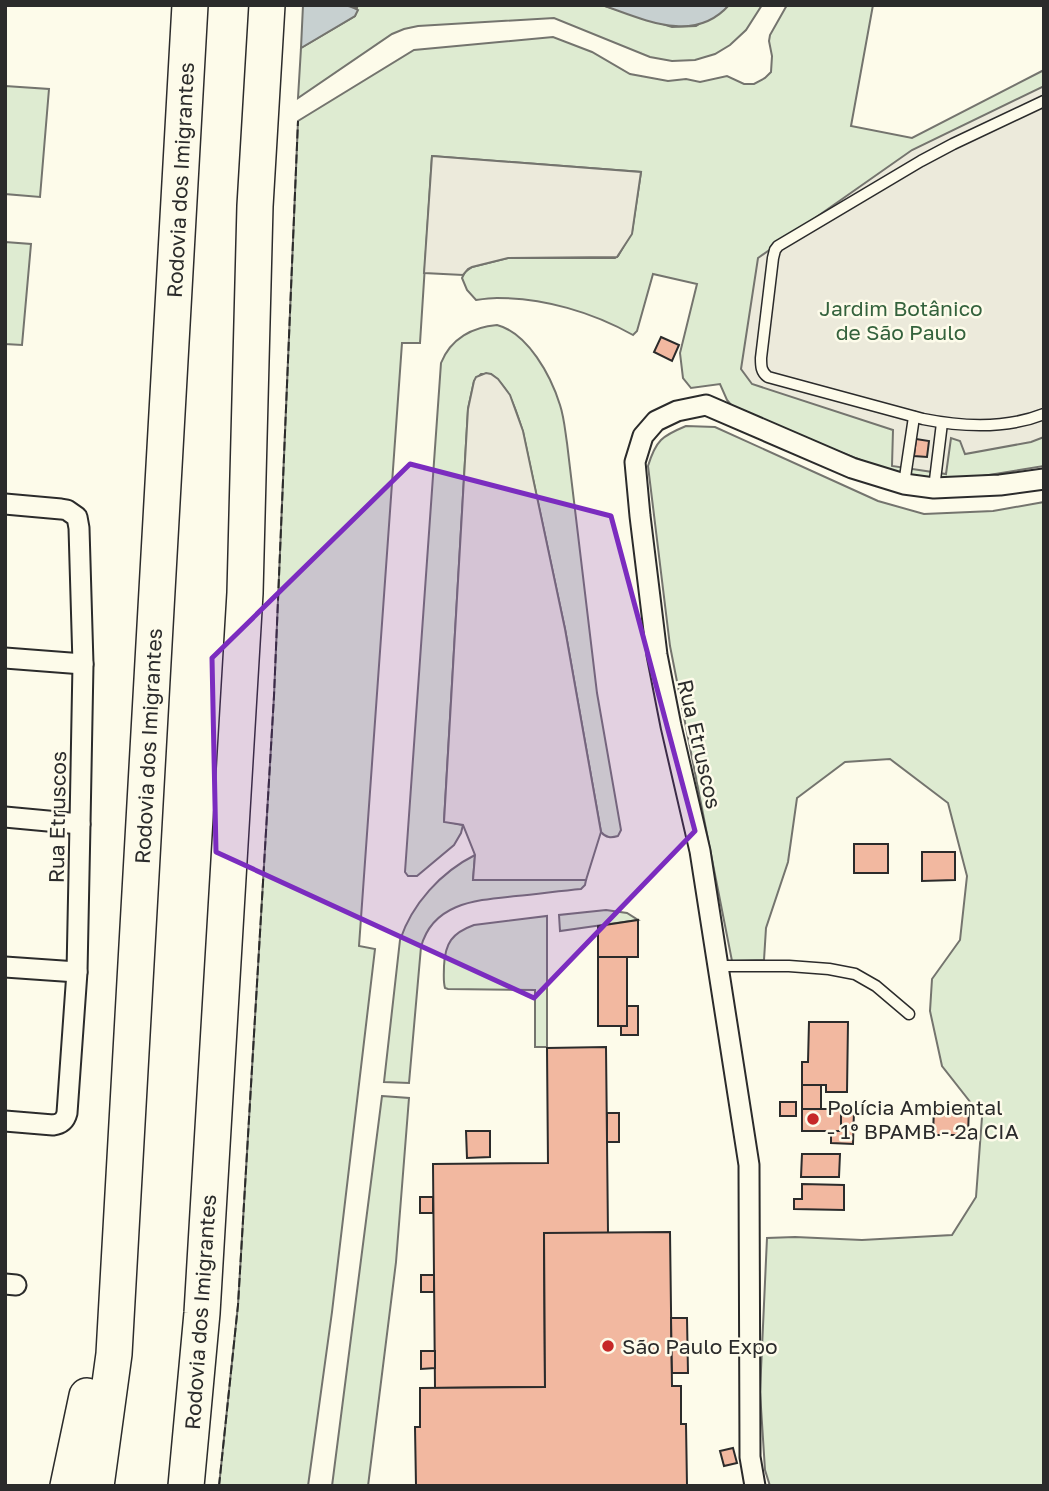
<svg xmlns="http://www.w3.org/2000/svg" width="1049" height="1491" font-family="'Golos Text',sans-serif">
  <style>
    .green { fill: #deebd1; stroke: #74746e; stroke-width: 2 }
    .parking { fill: #eceadb; stroke: #74746e; stroke-width: 2 }
    .water { fill: #c7d0d0; stroke: #74746e; stroke-width: 2 }
    .building { fill: #f2b8a0; stroke: #2b2b2b; stroke-width: 2 }
    .lines { fill: none; stroke-linecap: round; stroke-linejoin: round }
    .service-casing { stroke: #2b2b2b; stroke-width: 13 }
    .minor-casing { stroke: #2b2b2b; stroke-width: 23 }
    .motorway-casing { stroke: #2b2b2b; stroke-width: 38 }
    .service { stroke: #fdfbea; stroke-width: 10 }
    .minor { stroke: #fdfbea; stroke-width: 19 }
    .motorway { stroke: #fdfbea; stroke-width: 35 }
    .fence { stroke: #2b2b2b; stroke-width: 2; stroke-dasharray: 9 3.5; stroke-linecap: butt }
    .marked { fill: #7b2cbf; fill-opacity: 0.2; stroke: #7b2cbf; stroke-width: 5; stroke-linejoin: round }
    .poi-dot { fill: #c62828; stroke: #fdfbea; stroke-width: 2.5 }
    .labels { text-anchor: middle; dominant-baseline: central; stroke-width: 5; stroke-linejoin: round; paint-order: stroke }
    .street-label { font-size: 21px; fill: #2b2b2b; stroke: #fdfbea }
    .park-label { font-size: 21px; fill: #34623c; stroke: #fdfbea }
    .poi-label { font-size: 21px; fill: #2b2b2b; stroke: #fdfbea; text-anchor: start }
  </style>
  <rect width="100%" height="100%" fill="#fdfbea"/>
  <!-- green -->
  <g class="green">
    <polygon points="348,5 602,5 672,27 696,26 729,5 762,5 746,30 730,45 715,54 695,60 672,61 650,57 554,18 418,26 404,29 392,34 298,98 301,48 355,16 357,8"/>
    <path d="M 787,5 L 873,5 L 851,126 L 912,138 L 1044,70 L 1044,466 L 946,482 L 891,472 L 736,411 L 727,400 L 720,384 L 691,388 L 683,378 L 680,353 L 697,284 L 653,274 L 637,331 L 633,335 C 592,312 544,298 497,298 C 490,298 483,299 476,300 L 467,290 L 462,278 L 465,272 L 472,267 L 508,258 L 615,258 L 618,256 L 632,232 L 641,172 L 432,156 L 420,343 L 402,343 L 359,946 L 375,949 L 332,1312 L 308,1486 L 219,1486 L 238,1305 L 274,696 L 298,121 L 414,50 L 553,37 L 592,52 L 630,74 L 668,81 L 686,79 L 700,82 L 727,76 L 744,84 L 754,84 L 765,78 L 771,72 L 772,56 L 769,41 L 770,35 Z"/>
    <polygon points="5,86 49,89 40,197 5,194"/>
    <polygon points="5,242 31,244 22,345 5,344"/>
    <path d="M 497,325 C 528,333 551,376 560,405 C 564,417 565,430 567,443 L 597,693 L 621,830 L 618,836 C 611,838 606,838 601,832 L 565,629 L 523,432 C 516,410 510,388 491,374 L 481,374 L 474,381 L 468,409 L 444,821 L 463,825 L 461,833 L 454,845 L 417,876 L 408,876 L 405,872 L 441,363 C 451,338 473,327 497,325 Z"/>
    <path d="M 686,426 L 715,427 L 878,501 L 924,514 L 993,511 L 1044,502 L 1044,1486 L 770,1486 L 765,1470 L 760,1392 L 767,1238 L 795,1237 L 862,1240 L 952,1235 L 976,1197 L 982,1117 L 942,1066 L 930,1011 L 932,979 L 960,940 L 967,876 L 948,803 L 890,759 L 845,762 L 797,798 L 788,862 L 766,928 L 764,960 L 732,961 L 670,646 L 648,466 C 656,440 662,436 686,426 Z"/>
    <path d="M 475,855 L 473,880 L 586,880 L 585,885 L 581,889 C 559,891 538,894 516,896 C 478,900 433,902 421,947 L 409,1083 L 384,1082 L 400,940 C 412,904 441,872 475,855 Z"/>
    <polygon points="606,910 627,913 638,920 560,931 559,915"/>
    <path d="M 547,916 L 547,1047 L 535,1047 L 535,990 L 448,989 L 445,988 C 443,981 444,974 444,966 C 445,943 452,933 474,925 Z"/>
    <polygon points="382,1096 409,1098 396,1262 368,1486 332,1486"/>
  </g>
  <!-- parking -->
  <g class="parking">
    <polygon points="1044,86 1044,437 1031,442 965,454 960,441 951,438 946,474 892,466 893,430 752,384 741,369 758,258 912,150"/>
    <polygon points="432,156 641,172 632,234 617,257 508,258 472,267 468,269 463,275 424,273"/>
    <polygon points="486,373 491,374 498,379 510,395 523,431 565,629 601,832 586,880 473,880 475,855 463,825 444,822 468,409 474,381 476,377"/>
  </g>
  <!-- water -->
  <g class="water">
    <path d="M 303,5 C 320,5 344,1 358,10 L 355,16 L 301,48 Z"/>
    <path d="M 602,5 L 729,5 C 694,45 643,19 602,5 Z"/>
  </g>
  <!-- building -->
  <g class="building">
    <polygon points="661,337 679,345 672,361 654,352"/>
    <polygon points="916,439 929,441 927,457 914,456"/>
    <rect x="854" y="844" width="34" height="29"/>
    <polygon points="922,852 955,852 955,880 922,881"/>
    <polygon points="638,920 638,957 598,957 598,926"/>
    <rect x="598" y="957" width="29" height="69"/>
    <polygon points="627,1006 638,1006 638,1035 621,1035 621,1026 627,1026"/>
    <polygon points="809,1022 848,1022 847,1092 826,1092 826,1085 802,1085 802,1062 808,1062"/>
    <polygon points="606,1047 608,1233 544,1233 545,1387 435,1388 433,1164 548,1163 547,1048"/>
    <rect x="802" y="1085" width="19" height="24"/>
    <rect x="780" y="1102" width="16" height="14"/>
    <polygon points="934,1107 969,1107 968,1135 933,1135"/>
    <rect x="802" y="1109" width="39" height="22"/>
    <polygon points="841,1110 854,1110 853,1144 831,1143 831,1131 841,1131"/>
    <rect x="607" y="1113" width="12" height="29"/>
    <polygon points="466,1131 490,1131 490,1157 467,1158"/>
    <polygon points="802,1154 840,1154 839,1177 801,1177"/>
    <polygon points="802,1184 844,1185 844,1210 794,1209 794,1199 802,1199"/>
    <rect x="420" y="1197" width="13" height="16"/>
    <polygon points="670,1232 672,1386 681,1386 681,1424 686,1424 687,1486 416,1486 415,1427 420,1427 420,1388 545,1387 544,1233"/>
    <rect x="421" y="1275" width="13" height="17"/>
    <polygon points="671,1318 687,1318 688,1373 672,1373"/>
    <polygon points="421,1351 435,1351 435,1368 421,1369"/>
    <polygon points="733,1448 737,1463 724,1466 720,1451"/>
  </g>
  <g class="lines">
    <defs>
      <g id="service">
        <path d="M 1044,101 L 953,144 L 921,161 L 778,246 L 775,250 L 773,258 L 761,358 C 761,366 761,372 768,377 L 923,419 C 963,427 1006,429 1044,414"/>
        <polyline points="904,484 914,417"/>
        <polyline points="934,488 942,423"/>
        <polyline points="717,966 789,966 829,969 855,974 876,986 909,1014"/>
      </g>
      <g id="minor">
        <path d="M 5,504 L 61,509 L 67,510 L 77,517 L 79,528 L 83,664 L 80,824 L 77,972 L 67,1113 C 65,1121 61,1124 53,1125 L 5,1121"/>
        <polyline points="5,658 83,664"/>
        <polyline points="5,817 80,824"/>
        <polyline points="5,967 77,972"/>
        <polyline points="5,1284 16,1285"/>
        <polyline points="755,1486 750,1457 749,1165 700,851 671,726 657,655 640,516 635,462 643,436 656,421 677,411 706,405 852,468 904,484 934,488 1000,485 1044,479"/>
      </g>
      <g id="motorway">
        <polyline points="68,1486 87,1396"/>
        <polyline points="96,1486 114,1354 190,5"/>
        <polyline points="186,1486 202,1313 245,593 255,206 267,5"/>
      </g>
    </defs>
    <!-- service casing -->
    <use href="#service" class="service-casing"/>
    <!-- minor casing -->
    <use href="#minor" class="minor-casing"/>
    <!-- motorway casing -->
    <use href="#motorway" class="motorway-casing"/>
    <!-- service -->
    <use href="#service" class="service"/>
    <!-- minor -->
    <use href="#minor" class="minor"/>
    <!-- motorway -->
    <use href="#motorway" class="motorway"/>
    <!-- fence -->
    <polyline class="fence" points="219,1486 238,1305 274,696 298,121"/>
  </g>
  <!-- marked area -->
  <path class="marked" d="M 410,464 L 611,516 L 695,831 L 534,998 L 216,852 L 212,658 Z"/>
  <!-- markers -->
  <g class="poi-dot">
    <circle cx="813" cy="1119" r="7"/>
    <circle cx="608" cy="1346" r="7"/>
  </g>
  <g class="labels">
    <!-- street labels -->
    <g class="street-label">
      <text transform="translate(180 180) rotate(-87)">Rodovia dos Imigrantes</text>
      <text transform="translate(700 744) rotate(77)">Rua Etruscos</text>
      <text transform="translate(148 746) rotate(-87)">Rodovia dos Imigrantes</text>
      <text transform="translate(57 817) rotate(-89)">Rua Etruscos</text>
      <text transform="translate(200 1312) rotate(-86)">Rodovia dos Imigrantes</text>
    </g>
    <!-- park labels -->
    <g class="park-label">
      <text x="901" y="308">Jardim Botânico<tspan x="901" dy="24">de São Paulo</tspan></text>
    </g>
    <!-- poi labels -->
    <g class="poi-label">
      <text x="827" y="1107">Polícia Ambiental<tspan x="827" dy="24">- 1º BPAMB - 2ª CIA</tspan></text>
      <text x="622" y="1346">São Paulo Expo</text>
    </g>
  </g>
  <!-- border -->
  <rect width="1049" height="1491" fill="none" stroke="#2b2b2b" stroke-width="14"/>
</svg>
